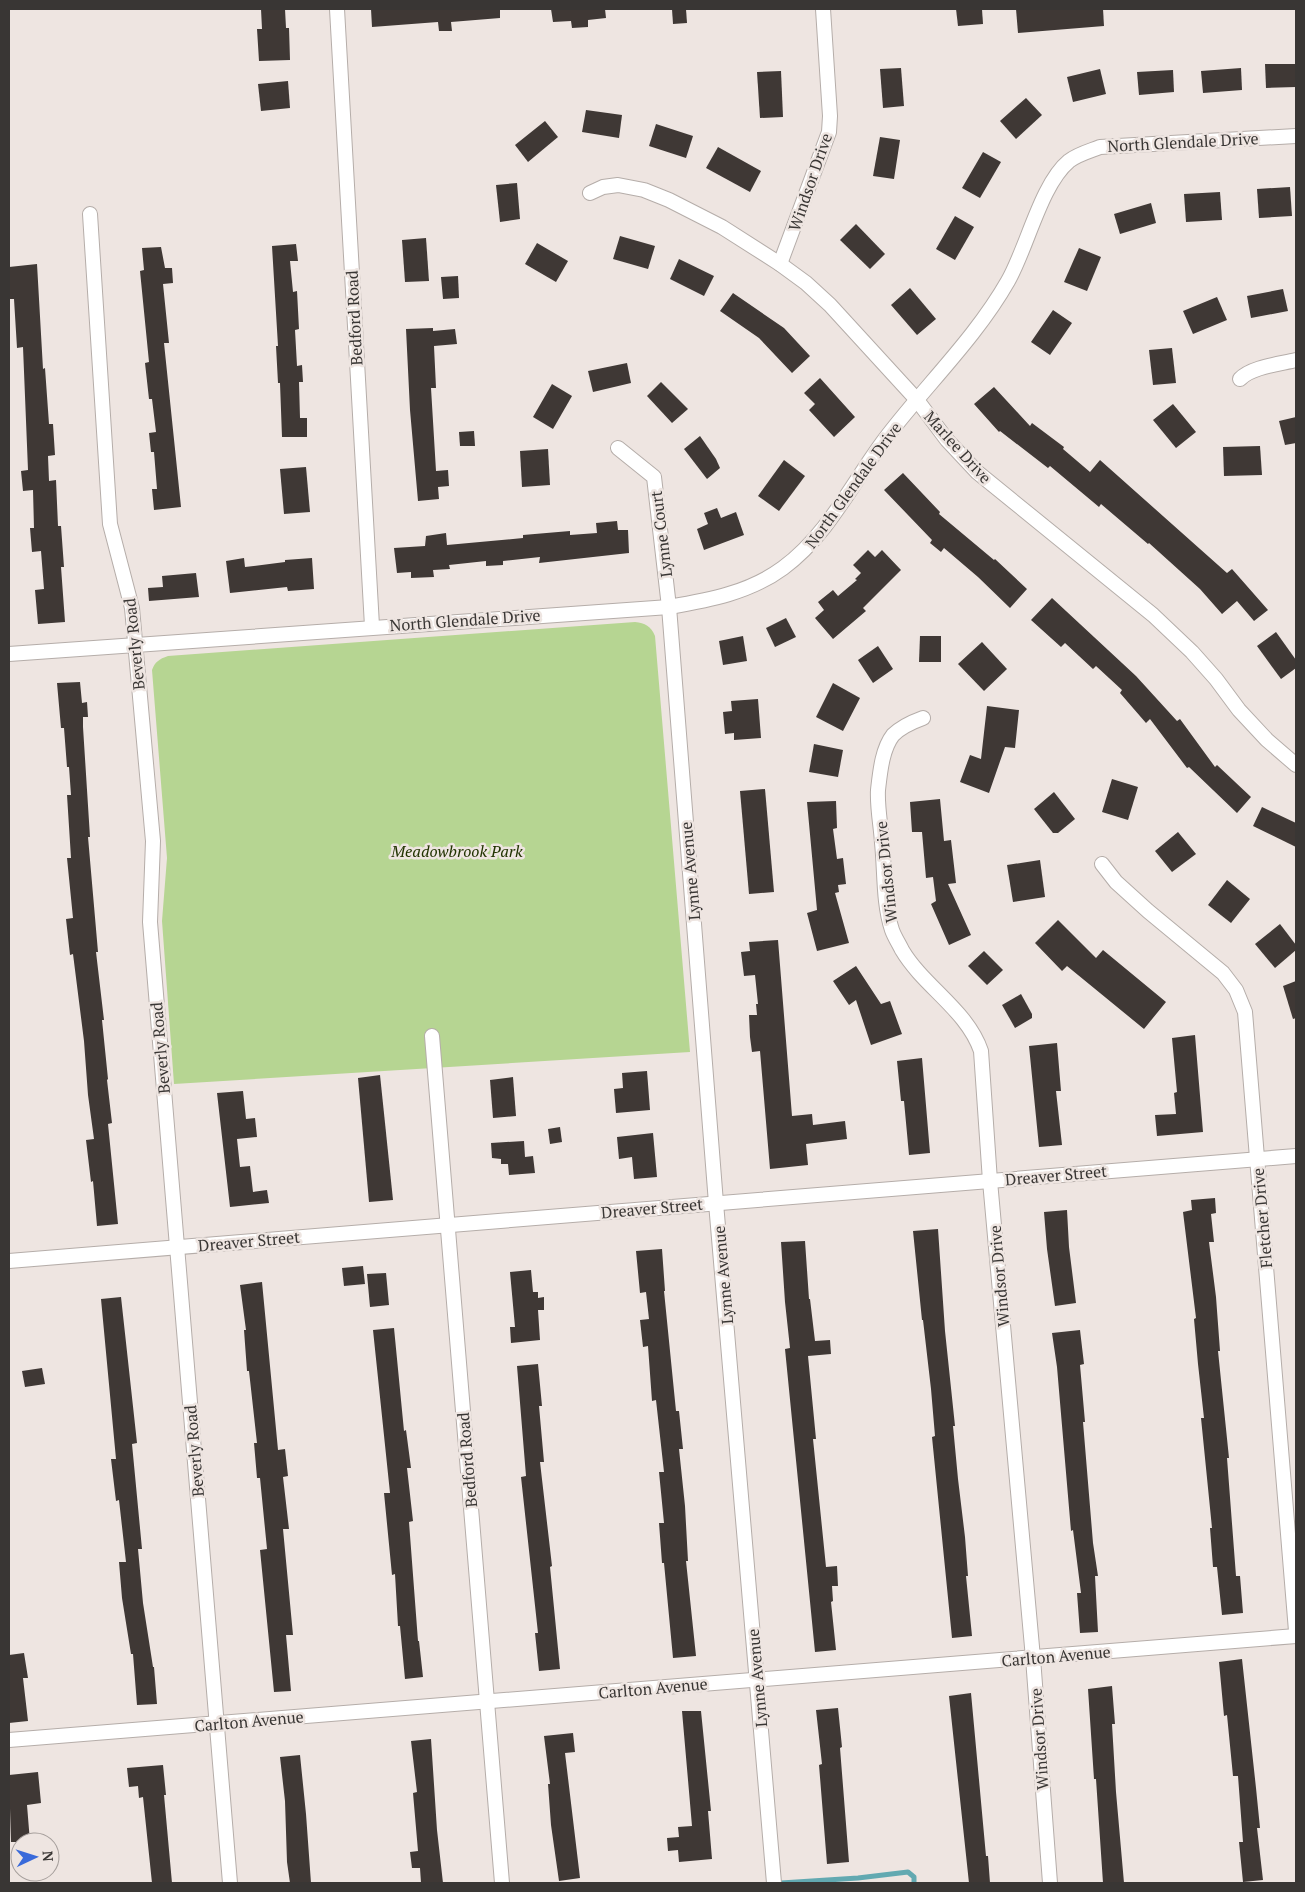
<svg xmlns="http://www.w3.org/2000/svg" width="1305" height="1892" font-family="'PT Serif',serif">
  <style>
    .green { fill: #b6d592 }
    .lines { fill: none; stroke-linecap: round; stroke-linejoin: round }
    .stream { stroke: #62a9b1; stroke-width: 5 }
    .building { fill: #3f3835 }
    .street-casing { stroke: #b5ada9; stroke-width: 16 }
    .street { stroke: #fff; stroke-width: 14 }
    .labels { text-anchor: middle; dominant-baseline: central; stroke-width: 5; stroke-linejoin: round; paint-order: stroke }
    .street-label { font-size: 16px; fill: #393634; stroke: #eee5e1 }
    .park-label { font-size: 16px; font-style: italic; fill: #213301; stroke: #eee5e1 }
  </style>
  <rect width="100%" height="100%" fill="#eee5e1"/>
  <!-- green -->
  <path class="green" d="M 635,622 C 645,623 651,626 655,636 L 690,1052 L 174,1084 L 162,921 L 167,858 L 152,670 C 155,662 159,659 168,656 Z"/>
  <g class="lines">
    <!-- stream -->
    <polyline class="stream" points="781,1883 858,1878 908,1872 914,1877 914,1883"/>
  </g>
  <!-- building -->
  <g class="building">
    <polygon points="261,9 285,9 286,28 289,28 290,60 259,61 257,29 262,29"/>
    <polygon points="371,9 500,9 500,18 451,22 452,31 439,31 438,22 372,27"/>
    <polygon points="551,9 605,9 606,18 588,20 588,27 572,28 571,21 553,22"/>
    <polygon points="672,9 686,9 687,23 673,24"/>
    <polygon points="956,9 982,9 983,24 958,26"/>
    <polygon points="1016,9 1103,9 1104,26 1018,33"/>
    <polygon points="1265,64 1296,64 1296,87 1266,88"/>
    <polygon points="901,68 904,106 883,108 880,69"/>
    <polygon points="1241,68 1242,90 1203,93 1201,71"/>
    <polygon points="1100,69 1106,94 1073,102 1067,77"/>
    <polygon points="1173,70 1174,92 1139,95 1137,72"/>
    <polygon points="781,71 783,117 760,118 757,72"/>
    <polygon points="288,81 290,108 261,111 258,84"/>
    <polygon points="1026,98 1042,115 1016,139 1000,121"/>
    <polygon points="586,110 622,115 619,138 582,132"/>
    <polygon points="545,121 558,137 528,162 515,145"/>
    <polygon points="656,124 693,136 686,158 649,146"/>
    <polygon points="880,137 900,140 894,179 873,176"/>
    <polygon points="718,147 761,171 750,192 706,168"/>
    <polygon points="983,152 1001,162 980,198 962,188"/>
    <polygon points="517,183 520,219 500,222 496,185"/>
    <polygon points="1290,187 1292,216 1259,218 1257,189"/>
    <polygon points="1220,192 1222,220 1186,222 1184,194"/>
    <polygon points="1151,203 1156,223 1120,234 1114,214"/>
    <polygon points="955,216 974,227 955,260 936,249"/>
    <polygon points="856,224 885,254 870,269 840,240"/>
    <polygon points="620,236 655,246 648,269 613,259"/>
    <polygon points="426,238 429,281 405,282 402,240"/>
    <polygon points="537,243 568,261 556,282 525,264"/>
    <polygon points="296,244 298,261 290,261 293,292 297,291 299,329 295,330 297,366 302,365 303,382 299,382 300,418 307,418 307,437 282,437 280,383 278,383 276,346 278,346 272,246"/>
    <polygon points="161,247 165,268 172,268 173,283 163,284 169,343 164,343 181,507 154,510 152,489 157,489 154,452 151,452 149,433 156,432 152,399 149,399 145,363 149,362 140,271 144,270 142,248"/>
    <polygon points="1079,248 1101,257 1087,291 1064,282"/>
    <polygon points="679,259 714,276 704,296 670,279"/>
    <polygon points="37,264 43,369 45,368 49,424 53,424 55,455 48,456 49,481 56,480 58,526 61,526 64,567 61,567 65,622 38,624 35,590 44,589 41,551 32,552 30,528 34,528 33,490 23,491 21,471 28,470 23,347 17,348 14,299 10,299 9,283 9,267"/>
    <polygon points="458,276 459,298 443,299 441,277"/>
    <polygon points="910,288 936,319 917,335 891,305"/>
    <polygon points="1283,289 1288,311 1251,318 1247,296"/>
    <polygon points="733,293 784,328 810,356 792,373 759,338 720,311"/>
    <polygon points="1217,297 1227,320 1193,334 1183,311"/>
    <polygon points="1053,310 1072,323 1050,355 1031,342"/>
    <polygon points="433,328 433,331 455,329 457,344 434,346 436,388 431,388 436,471 448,470 449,486 438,487 439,499 418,501 410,410 406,329"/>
    <polygon points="1172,348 1176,383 1153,385 1149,350"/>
    <polygon points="627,363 631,383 593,392 588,371"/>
    <polygon points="820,378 855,417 834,437 809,410 815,404 804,393"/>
    <polygon points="661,382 688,409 672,423 647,396"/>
    <polygon points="552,384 572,396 553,429 533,417"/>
    <polygon points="994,387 1030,426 1032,423 1064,447 1063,449 1090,472 1100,460 1227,573 1232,569 1268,610 1254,621 1237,601 1222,614 1200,589 1149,543 1148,544 1101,504 1099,507 1050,466 1048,468 1000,431 999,432 974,404"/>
    <polygon points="1173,404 1196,432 1176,448 1153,420"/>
    <polygon points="1296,417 1296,443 1285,445 1279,421"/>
    <polygon points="474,431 475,446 460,446 459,432"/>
    <polygon points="700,436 716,459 720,468 707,479 684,449"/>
    <polygon points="1260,446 1262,475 1224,476 1223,447"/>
    <polygon points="548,449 550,485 522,487 520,451"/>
    <polygon points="784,460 805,476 779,511 758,496"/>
    <polygon points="306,467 310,512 284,514 280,469"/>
    <polygon points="903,473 940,512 939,514 994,560 995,559 1027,589 1010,608 978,577 944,548 941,552 930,543 932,540 884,490"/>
    <polygon points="717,508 721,518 736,512 744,535 704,550 697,529 708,524 704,513"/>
    <polygon points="617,521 618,530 628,530 629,553 539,563 540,557 503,561 503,565 486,566 486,561 449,565 450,569 433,570 434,577 411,578 411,572 397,573 394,548 425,546 426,536 446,533 447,545 523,538 523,535 570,531 570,535 597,533 596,523"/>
    <polygon points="868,550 875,557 882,550 901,570 863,608 866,611 833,639 815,618 824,610 818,602 833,590 838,596 857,580 855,579 861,573 853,565"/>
    <polygon points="244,558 245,567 285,562 285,560 312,558 314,589 288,591 287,587 230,593 226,561"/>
    <polygon points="196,573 199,597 149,601 148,588 163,587 162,576"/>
    <polygon points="1052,598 1136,676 1177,721 1180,719 1215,767 1217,765 1251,797 1237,813 1189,767 1187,768 1150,719 1146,723 1120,693 1122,690 1096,666 1093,669 1065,643 1061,647 1031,620"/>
    <polygon points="786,618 796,637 775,647 766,628"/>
    <polygon points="1276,632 1296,660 1296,668 1281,679 1257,646"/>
    <polygon points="743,636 747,661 723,665 719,641"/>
    <polygon points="920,636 941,636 941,662 919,662"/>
    <polygon points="982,642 1007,669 984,691 958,664"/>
    <polygon points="878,646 893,669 873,683 858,660"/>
    <polygon points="80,682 82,703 87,702 88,717 83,717 83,727 90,837 88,837 98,952 96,952 104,1020 102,1020 108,1079 107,1080 112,1123 108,1124 118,1224 97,1226 93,1181 91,1182 86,1140 94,1139 88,1095 84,1041 73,954 70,955 66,919 73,918 67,858 71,858 67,795 71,795 69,767 67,767 64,728 61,728 57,683"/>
    <polygon points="833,683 860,698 843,731 816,717"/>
    <polygon points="758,699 761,738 734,740 734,733 725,734 723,712 732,711 731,701"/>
    <polygon points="987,706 1019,710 1015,748 1005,747 989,793 960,782 970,755 981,759"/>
    <polygon points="814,744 843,750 838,777 809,772"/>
    <polygon points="1112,779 1138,787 1128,820 1102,812"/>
    <polygon points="765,789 774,892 749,894 740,791"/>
    <polygon points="1054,792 1075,819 1058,833 1053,833 1034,809"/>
    <polygon points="940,799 944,841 951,840 956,883 948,884 971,935 949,945 931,904 936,901 933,877 926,878 922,832 912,832 910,802"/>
    <polygon points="836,801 837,828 833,829 837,859 843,858 846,884 838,885 839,892 835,893 849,943 817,951 807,913 817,910 807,802"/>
    <polygon points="1262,807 1296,823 1296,847 1253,826"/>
    <polygon points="1178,832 1196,854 1172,872 1155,851"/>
    <polygon points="1040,860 1045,897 1013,902 1007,865"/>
    <polygon points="1227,880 1250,899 1231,923 1208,905"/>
    <polygon points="1058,920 1096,958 1103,950 1166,1002 1144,1029 1067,966 1062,971 1035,943"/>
    <polygon points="1280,924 1296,945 1296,950 1275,968 1255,944"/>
    <polygon points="778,940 792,1116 812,1114 813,1125 845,1121 847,1139 806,1144 808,1165 770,1169 760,1051 752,1052 750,1037 749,1015 757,1015 756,1004 758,1004 755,975 744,976 741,952 750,951 749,942"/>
    <polygon points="984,951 1003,970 987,985 968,966"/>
    <polygon points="856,966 881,1004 890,1001 902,1034 871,1045 856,1000 849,1005 833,981"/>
    <polygon points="1296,981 1296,1018 1293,1019 1283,986"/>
    <polygon points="1021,994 1032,1014 1032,1018 1015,1028 1002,1005"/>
    <polygon points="1195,1035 1203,1132 1157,1136 1155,1115 1176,1114 1174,1093 1177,1092 1172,1038"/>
    <polygon points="1057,1043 1061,1091 1056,1091 1062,1145 1039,1147 1029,1046"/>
    <polygon points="922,1058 930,1153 909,1155 904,1101 901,1101 897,1061"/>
    <polygon points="647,1071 650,1110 616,1113 614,1089 623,1088 622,1073"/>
    <polygon points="380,1075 393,1200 369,1202 358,1078"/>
    <polygon points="513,1077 516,1116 493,1118 490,1080"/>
    <polygon points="243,1091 246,1119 255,1118 257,1137 237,1139 240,1167 250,1166 253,1192 267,1190 269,1203 230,1207 217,1093"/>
    <polygon points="560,1127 562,1142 550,1144 548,1129"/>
    <polygon points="653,1133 657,1177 634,1179 632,1157 619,1159 617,1137"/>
    <polygon points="524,1141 525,1157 533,1156 535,1173 509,1175 508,1164 501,1164 501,1159 492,1158 491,1143"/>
    <polygon points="1215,1198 1216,1213 1211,1214 1214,1242 1209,1242 1216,1297 1220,1351 1218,1351 1229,1458 1227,1458 1236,1576 1240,1576 1243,1613 1222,1615 1217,1567 1213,1567 1210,1528 1212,1528 1201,1418 1204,1418 1198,1364 1194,1319 1196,1318 1183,1212 1192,1210 1191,1200"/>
    <polygon points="1067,1210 1069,1247 1076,1303 1055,1306 1047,1249 1044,1212"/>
    <polygon points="938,1229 945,1331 955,1426 953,1426 958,1479 965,1537 968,1576 966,1576 972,1636 952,1638 932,1437 935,1436 931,1389 923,1320 922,1320 913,1231"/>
    <polygon points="805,1241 809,1299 810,1299 815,1341 830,1340 831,1354 808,1356 816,1439 813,1439 826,1567 837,1566 838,1586 832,1586 833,1601 831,1602 836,1650 815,1652 785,1349 790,1348 785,1302 781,1242"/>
    <polygon points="662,1249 665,1291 664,1291 676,1411 679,1411 683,1449 679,1449 685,1506 688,1561 686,1561 696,1656 673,1658 664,1563 662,1563 659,1523 664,1523 659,1472 664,1472 656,1400 652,1401 648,1346 643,1347 640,1320 649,1319 646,1292 640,1293 636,1251"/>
    <polygon points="363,1266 365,1284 344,1286 342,1268"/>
    <polygon points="531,1270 533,1292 538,1292 538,1298 544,1297 544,1310 538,1310 540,1340 511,1343 510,1327 515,1327 510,1272"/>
    <polygon points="386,1273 389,1305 370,1307 367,1274"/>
    <polygon points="262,1282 278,1450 285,1449 288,1476 283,1477 289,1529 283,1529 293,1635 286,1635 291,1691 274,1692 260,1550 267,1549 260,1478 257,1478 254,1443 257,1443 249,1371 247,1371 244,1330 246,1330 240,1285"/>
    <polygon points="121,1297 137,1443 132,1444 142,1549 138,1549 143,1603 153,1667 154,1667 157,1704 137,1705 133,1654 131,1654 122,1598 119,1562 126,1562 119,1500 116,1501 111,1459 116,1459 101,1299"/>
    <polygon points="394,1328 404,1431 406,1430 411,1468 407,1468 413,1521 409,1522 418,1641 419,1641 423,1677 405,1679 400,1626 398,1626 395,1574 392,1575 384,1493 390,1493 373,1330"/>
    <polygon points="1080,1330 1084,1364 1080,1365 1085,1422 1083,1422 1093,1543 1098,1576 1095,1576 1098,1632 1080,1633 1077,1593 1081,1593 1073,1530 1071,1531 1057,1367 1052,1333"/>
    <polygon points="538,1364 542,1406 539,1406 544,1462 540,1462 552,1566 550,1567 560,1669 539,1671 535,1633 538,1633 521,1477 526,1476 517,1366"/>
    <polygon points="42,1368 45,1384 25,1387 22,1371"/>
    <polygon points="24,1653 28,1678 23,1678 28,1721 9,1723 9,1655"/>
    <polygon points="1242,1659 1256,1788 1260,1828 1257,1828 1263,1880 1243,1882 1239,1842 1243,1842 1238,1776 1233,1776 1227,1715 1224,1716 1219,1662"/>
    <polygon points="1112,1686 1115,1724 1112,1724 1116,1792 1124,1883 1103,1883 1096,1779 1094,1779 1088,1689"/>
    <polygon points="971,1693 986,1856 988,1856 990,1883 969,1883 949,1696"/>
    <polygon points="838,1708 842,1747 840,1748 849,1862 827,1864 819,1765 822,1764 816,1710"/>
    <polygon points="682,1711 701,1711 711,1811 708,1811 712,1859 679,1862 678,1850 668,1851 667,1838 679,1837 678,1827 692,1826"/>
    <polygon points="573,1733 575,1752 565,1753 580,1878 559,1881 551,1825 548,1784 550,1784 544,1736"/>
    <polygon points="431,1739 437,1830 443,1883 421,1883 420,1868 412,1868 410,1852 418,1851 413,1793 417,1792 411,1741"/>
    <polygon points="300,1755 306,1814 311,1883 290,1883 287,1862 285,1801 280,1757"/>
    <polygon points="163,1765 166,1795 164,1795 172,1883 152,1883 143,1797 139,1798 138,1786 129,1787 127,1768"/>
    <polygon points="38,1772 41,1803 27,1805 30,1842 11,1842 9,1775"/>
  </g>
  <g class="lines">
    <defs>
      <g id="street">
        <polyline points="337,9 372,626"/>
        <polyline points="590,193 603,187 618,185 644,190 669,200 722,227 780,264 806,283 830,305 917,400 947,440 977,472 1153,615 1192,652 1216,679 1239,710 1267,740 1296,765"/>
        <polyline points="90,214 110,524 132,608 153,841 150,922 230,1883"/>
        <polyline points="780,264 829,132 830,116 823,9"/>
        <path d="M 1240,379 C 1251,367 1280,364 1296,360"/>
        <polyline points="618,448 654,477 669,607 716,1203 774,1883"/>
        <path d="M 9,654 L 669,607 C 709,600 749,593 783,568 C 828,535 852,483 885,439 C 925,386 975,339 1008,281 C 1027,248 1041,184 1069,161 C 1078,154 1090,151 1100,147 L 1296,136"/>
        <path d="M 923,718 C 912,722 901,727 893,735 C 882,749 880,773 878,790 C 877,807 881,826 882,843 C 885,871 883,903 892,930 C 894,936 899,944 902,950 C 924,987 967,1010 981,1051 L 990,1181 L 1033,1658 L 1050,1883"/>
        <polyline points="1102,864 1116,882 1148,911 1223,973 1236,990 1245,1012 1296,1631"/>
        <polyline points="432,1036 502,1883"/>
        <polyline points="9,1261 1296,1156"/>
        <polyline points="9,1740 1296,1636"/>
      </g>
    </defs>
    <!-- street casing -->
    <use href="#street" class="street-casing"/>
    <!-- street -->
    <use href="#street" class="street"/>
  </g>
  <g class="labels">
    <!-- street labels -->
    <g class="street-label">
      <text transform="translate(1183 142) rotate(-3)">North Glendale Drive</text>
      <text transform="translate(810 182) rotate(-71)">Windsor Drive</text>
      <text transform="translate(354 318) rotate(-93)">Bedford Road</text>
      <text transform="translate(958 447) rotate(48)">Marlee Drive</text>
      <text transform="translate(853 485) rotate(-54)">North Glendale Drive</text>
      <text transform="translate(661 534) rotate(-97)">Lynne Court</text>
      <text transform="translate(465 620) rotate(-4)">North Glendale Drive</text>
      <text transform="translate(134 644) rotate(-96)">Beverly Road</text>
      <text transform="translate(690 871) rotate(-95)">Lynne Avenue</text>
      <text transform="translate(886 872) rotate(-96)">Windsor Drive</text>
      <text transform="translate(160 1048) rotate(-95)">Beverly Road</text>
      <text transform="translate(1056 1175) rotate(-5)">Dreaver Street</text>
      <text transform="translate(652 1208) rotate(-5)">Dreaver Street</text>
      <text transform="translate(1262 1218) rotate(-95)">Fletcher Drive</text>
      <text transform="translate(249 1241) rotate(-5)">Dreaver Street</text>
      <text transform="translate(723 1275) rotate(-95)">Lynne Avenue</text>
      <text transform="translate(999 1276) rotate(-95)">Windsor Drive</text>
      <text transform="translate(194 1451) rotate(-95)">Beverly Road</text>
      <text transform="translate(467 1460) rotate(-95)">Bedford Road</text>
      <text transform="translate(1056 1656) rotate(-5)">Carlton Avenue</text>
      <text transform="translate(757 1678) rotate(-95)">Lynne Avenue</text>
      <text transform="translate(653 1688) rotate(-5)">Carlton Avenue</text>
      <text transform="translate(249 1721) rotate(-5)">Carlton Avenue</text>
      <text transform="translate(1039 1739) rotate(-94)">Windsor Drive</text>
    </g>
    <!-- park labels -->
    <g class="park-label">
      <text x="457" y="851">Meadowbrook Park</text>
    </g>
  </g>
  <!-- border -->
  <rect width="1305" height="1892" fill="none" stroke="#393634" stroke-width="20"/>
  <!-- north arrow -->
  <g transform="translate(35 1857) rotate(86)"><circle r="24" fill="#eee5e1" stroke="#a69f9c"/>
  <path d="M0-4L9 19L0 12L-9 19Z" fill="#396ada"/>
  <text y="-8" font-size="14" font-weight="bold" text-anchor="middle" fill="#393634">N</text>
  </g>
</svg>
